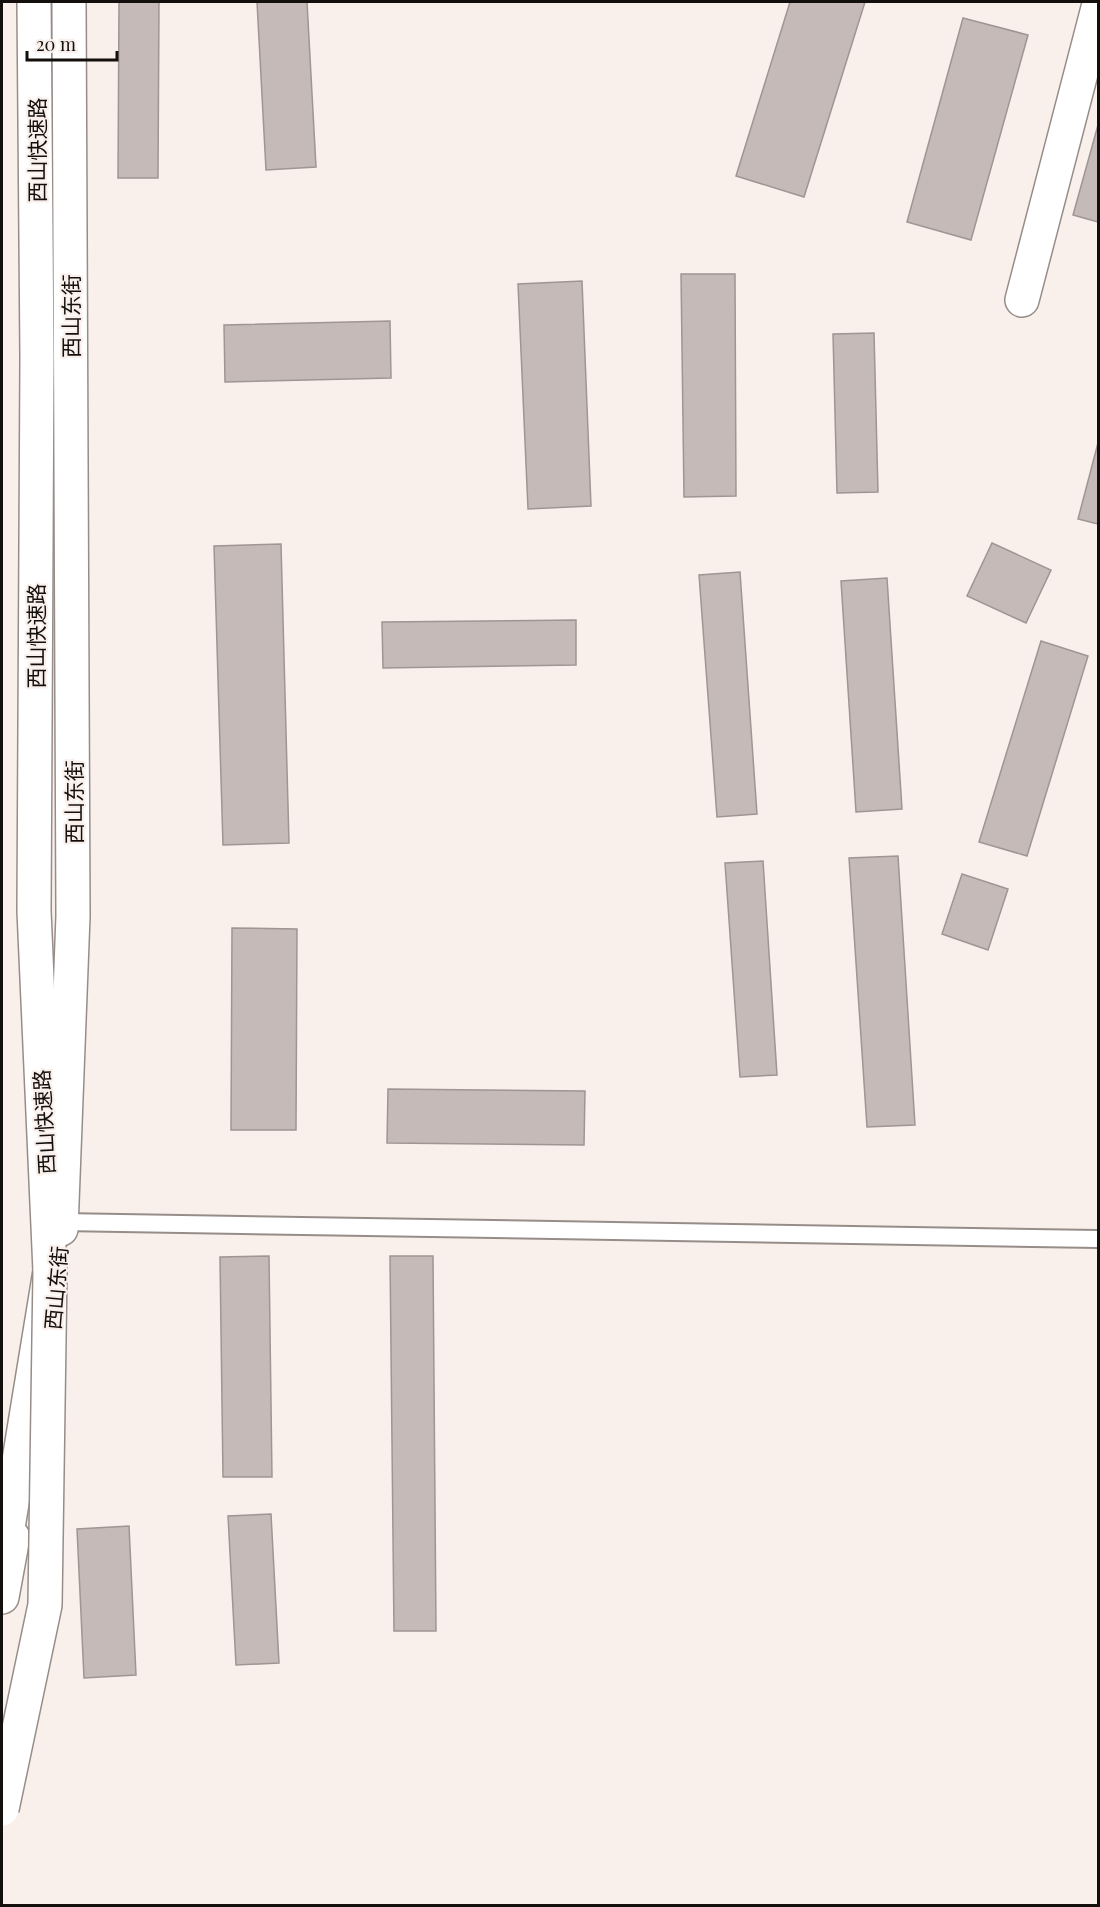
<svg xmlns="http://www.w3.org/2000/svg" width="1100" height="1907" font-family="'Playfair Display','Noto Sans SC',serif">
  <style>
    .building { fill: #c5bab8; stroke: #9f9592; stroke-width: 1.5 }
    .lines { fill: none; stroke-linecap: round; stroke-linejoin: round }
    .service-casing { stroke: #968d89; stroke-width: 20 }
    .minor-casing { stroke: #968d89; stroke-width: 36 }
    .primary-casing { stroke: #968d89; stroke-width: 36 }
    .trunk-casing { stroke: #968d89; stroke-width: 36 }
    .service { stroke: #fff; stroke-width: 16 }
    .minor { stroke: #fff; stroke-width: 33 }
    .primary { stroke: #fff; stroke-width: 33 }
    .trunk { stroke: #fff; stroke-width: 33 }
    .trunk-bridge-casing { stroke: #968d89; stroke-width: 36; stroke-linecap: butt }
    .trunk-bridge { stroke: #fff; stroke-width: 33 }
    .labels { text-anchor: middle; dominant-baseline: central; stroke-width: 4.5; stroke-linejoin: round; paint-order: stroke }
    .street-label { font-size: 21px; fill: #120f0d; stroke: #faf0eb }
  </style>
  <rect width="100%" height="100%" fill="#faf0eb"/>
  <!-- building -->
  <g class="building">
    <polygon points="119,2 159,2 158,178 118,178"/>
    <polygon points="257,2 307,2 316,167 266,170"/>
    <polygon points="790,2 865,2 804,197 736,176"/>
    <polygon points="963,18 1028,35 971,240 907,222"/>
    <polygon points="1098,125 1098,222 1073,215"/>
    <polygon points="681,274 735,274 736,496 684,497"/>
    <polygon points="582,281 591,506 528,509 518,284"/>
    <polygon points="390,321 391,378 225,382 224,325"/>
    <polygon points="874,333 878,492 837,493 833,334"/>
    <polygon points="1098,443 1098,524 1078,519"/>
    <polygon points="992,543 1051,570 1026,623 967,596"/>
    <polygon points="281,544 289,843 223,845 214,546"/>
    <polygon points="740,572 757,814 717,817 699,575"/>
    <polygon points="887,578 902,809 856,812 841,581"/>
    <polygon points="576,620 576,665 383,668 382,622"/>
    <polygon points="1041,641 1088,656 1027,856 979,842"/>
    <polygon points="898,856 915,1125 867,1127 849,858"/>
    <polygon points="763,861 777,1075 740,1077 725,863"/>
    <polygon points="962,874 1008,889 988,950 942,934"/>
    <polygon points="232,928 297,929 296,1130 231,1130"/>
    <polygon points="388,1089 585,1091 584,1145 387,1143"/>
    <polygon points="269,1256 272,1477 223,1477 220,1257"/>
    <polygon points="390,1256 433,1256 436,1631 394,1631"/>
    <polygon points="271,1514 279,1663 236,1665 228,1516"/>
    <polygon points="129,1526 136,1675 84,1678 77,1529"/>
  </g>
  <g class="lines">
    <defs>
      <polyline id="service" points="61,1222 1098,1239"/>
      <polyline id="minor" points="1022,300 1098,8"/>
      <g id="primary">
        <polyline points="61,1229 73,916 69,2"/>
        <polyline points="2,1597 13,1537"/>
      </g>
      <polyline id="trunk" points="2,1564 50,1271 34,911 37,358 34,2"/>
    </defs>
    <!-- service casing -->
    <use href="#service" class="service-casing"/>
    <!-- minor casing -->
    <use href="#minor" class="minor-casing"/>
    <!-- primary casing -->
    <use href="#primary" class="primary-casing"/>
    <!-- trunk casing -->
    <use href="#trunk" class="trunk-casing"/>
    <!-- service -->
    <use href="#service" class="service"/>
    <!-- minor -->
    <use href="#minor" class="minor"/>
    <!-- primary -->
    <use href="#primary" class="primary"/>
    <!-- trunk -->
    <use href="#trunk" class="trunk"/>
    <defs>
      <polyline id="trunk-bridge" points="2,1809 45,1605 50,1271"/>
    </defs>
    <!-- trunk-bridge casing -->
    <use href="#trunk-bridge" class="trunk-bridge-casing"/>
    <!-- trunk-bridge -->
    <use href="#trunk-bridge" class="trunk-bridge"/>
  </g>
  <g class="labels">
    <!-- street labels -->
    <g class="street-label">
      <text transform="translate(36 150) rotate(-90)">西山快速路</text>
      <text transform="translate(70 316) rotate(-90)">西山东街</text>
      <text transform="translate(35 636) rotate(-90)">西山快速路</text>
      <text transform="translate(73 802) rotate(-90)">西山东街</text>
      <text transform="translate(43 1122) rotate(-93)">西山快速路</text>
      <text transform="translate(55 1288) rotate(-85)">西山东街</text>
    </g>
  </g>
  <!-- border -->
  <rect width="1100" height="1907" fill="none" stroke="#120f0d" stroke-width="6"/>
  <!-- scale -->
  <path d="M27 51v9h90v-9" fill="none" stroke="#120f0d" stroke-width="3"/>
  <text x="36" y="51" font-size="18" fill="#120f0d" stroke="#faf0eb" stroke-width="4.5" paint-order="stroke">20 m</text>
</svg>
